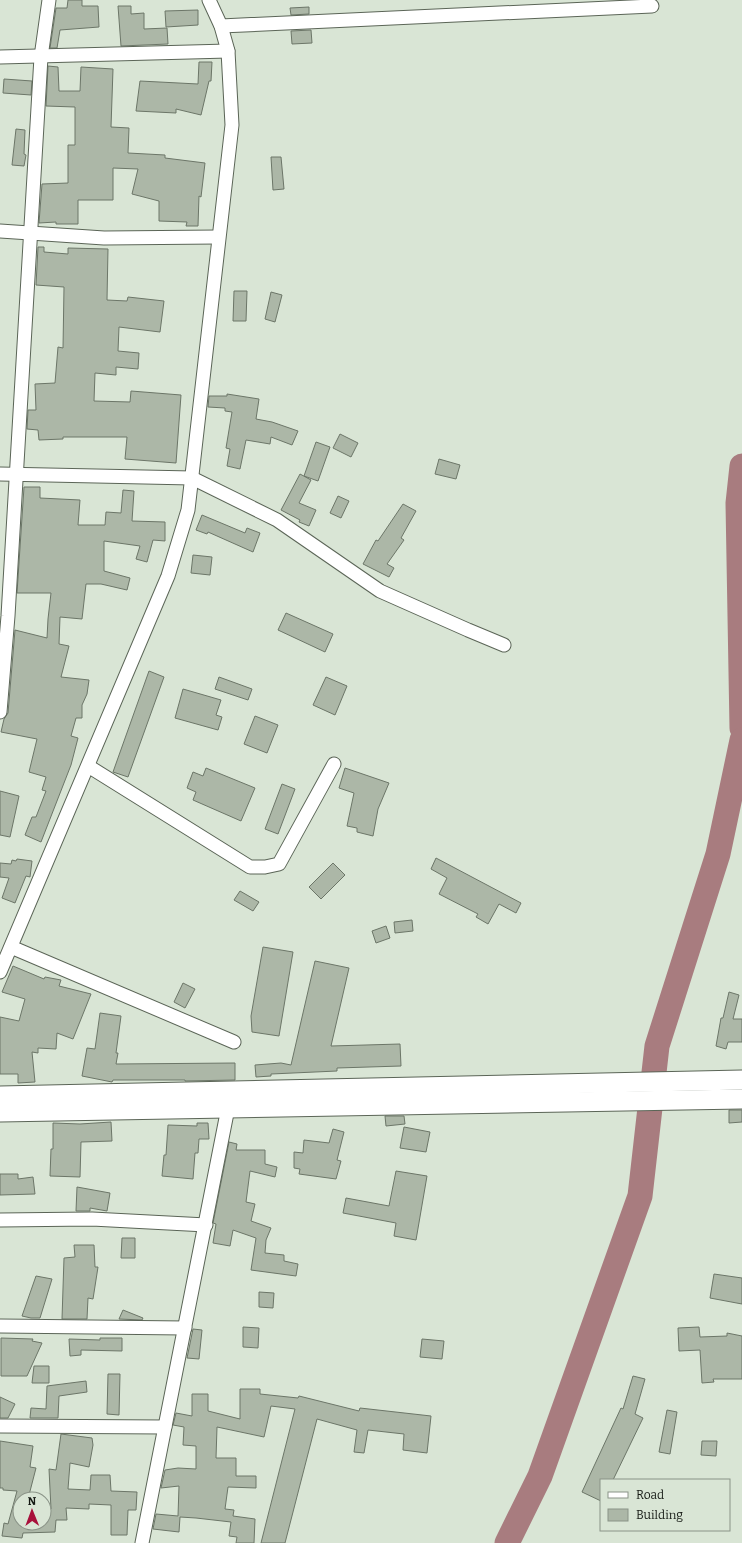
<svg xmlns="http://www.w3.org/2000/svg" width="742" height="1543" font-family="Bitter,serif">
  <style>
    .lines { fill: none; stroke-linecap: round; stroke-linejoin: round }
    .river { stroke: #a87c7f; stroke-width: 25 }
    .building { fill: #acb7a7; stroke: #6c7668 }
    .minor-casing { stroke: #5b6557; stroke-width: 15 }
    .secondary-casing { stroke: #5b6557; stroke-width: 21 }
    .minor { stroke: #fff; stroke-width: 13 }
    .secondary { stroke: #fff; stroke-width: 19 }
  </style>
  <rect width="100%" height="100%" fill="#d9e5d5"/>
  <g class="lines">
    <!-- river -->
    <g class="river">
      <polyline points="742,466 738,503 742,728"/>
      <polyline points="507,1543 540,1476 640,1196 657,1046 718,854 742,740"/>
    </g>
  </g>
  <!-- building -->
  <g class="building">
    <polygon points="68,0 82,0 82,6 98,6 99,27 60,30 57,48 50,48 56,8 67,8"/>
    <polygon points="118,6 131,6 131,14 144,13 144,29 167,28 168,44 121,46"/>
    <polygon points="309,7 309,14 291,15 290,8"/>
    <polygon points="198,10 198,25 166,27 165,11"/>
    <polygon points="311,30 312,43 292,44 291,31"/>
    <polygon points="199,62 212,62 211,81 209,81 201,115 176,109 176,113 136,111 140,81 198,84"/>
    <polygon points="48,66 58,67 59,91 80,91 81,67 113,69 111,127 129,128 128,153 165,155 165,158 205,163 201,197 199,196 198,226 186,226 187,222 159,221 159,201 132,194 138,169 113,168 113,200 78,200 78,224 56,224 56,222 39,223 42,184 68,183 68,145 75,145 75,107 46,106"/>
    <polygon points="4,79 32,81 31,95 3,93"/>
    <polygon points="16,129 25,130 24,154 26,155 24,166 12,165"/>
    <polygon points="271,157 281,157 284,189 273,190"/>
    <polygon points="38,247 44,247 44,252 68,254 68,248 108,249 107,300 127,301 128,297 164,301 160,332 119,327 118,351 139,353 138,369 116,367 116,375 95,373 94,401 130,402 131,391 181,395 176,463 125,459 127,437 63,437 63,439 39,440 38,430 27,429 28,410 36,410 35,384 55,383 58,347 63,348 64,287 36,285"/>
    <polygon points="234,291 247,291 246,321 233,321"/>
    <polygon points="271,292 282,295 275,322 265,319"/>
    <polygon points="227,394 259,399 256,419 272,422 298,431 292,445 271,437 270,444 246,440 240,469 227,466 230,449 226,448 232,412 225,411 225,408 208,407 209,396 227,396"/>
    <polygon points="340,434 358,443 351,457 333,448"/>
    <polygon points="316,442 330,447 318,481 304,476"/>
    <polygon points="439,459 460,465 456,479 435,474"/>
    <polygon points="300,474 311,480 299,503 316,510 309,526 299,522 300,520 281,510"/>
    <polygon points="24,487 40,487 40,498 80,500 78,525 105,525 106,512 121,513 123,490 134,491 132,521 165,522 165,541 153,540 147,562 136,559 140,546 104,541 104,571 130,578 127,590 101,584 86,584 82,619 60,617 59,644 69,646 61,677 89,680 87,694 82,705 82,718 76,718 71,736 78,738 71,765 41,842 25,835 32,817 36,817 46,791 42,790 46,777 29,772 37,739 1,732 4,719 8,713 15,630 47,638 48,619 51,593 17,593"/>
    <polygon points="338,496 349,501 341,518 330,513"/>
    <polygon points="403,504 416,511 401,538 404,540 387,564 394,568 389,577 363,564 376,540 378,541"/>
    <polygon points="202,515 245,533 247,528 260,533 253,552 208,532 207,534 196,530"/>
    <polygon points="193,555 212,557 210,575 191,573"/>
    <polygon points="286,613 333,634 325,652 278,630"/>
    <polygon points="149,671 164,677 128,777 113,772"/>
    <polygon points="219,677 252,689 248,700 215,689"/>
    <polygon points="326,677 347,686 335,715 313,705"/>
    <polygon points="183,689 221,700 216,715 222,717 218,730 175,718"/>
    <polygon points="255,716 278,725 267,753 244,744"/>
    <polygon points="206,768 255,788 241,821 193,800 196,792 187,788 193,772 203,776"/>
    <polygon points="345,768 389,783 378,809 373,836 357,832 357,828 347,826 354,793 339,788"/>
    <polygon points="282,784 295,789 278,834 265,829"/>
    <polygon points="0,791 19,796 10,837 0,835"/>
    <polygon points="436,858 521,903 516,913 499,904 488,924 476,917 478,914 439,894 447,878 431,869"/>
    <polygon points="17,859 32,861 30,877 26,876 15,903 2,898 9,878 0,877 0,863 11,864 12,860 16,861"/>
    <polygon points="333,863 345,875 321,899 309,887"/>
    <polygon points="240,891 259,902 253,911 234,900"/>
    <polygon points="412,920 413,931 395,933 394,922"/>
    <polygon points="386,926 390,938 376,943 372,931"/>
    <polygon points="263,947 293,952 279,1036 252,1032 251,1016"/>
    <polygon points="315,961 349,968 331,1046 400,1044 401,1066 337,1068 337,1071 271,1074 271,1076 256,1077 255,1065 281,1063 291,1065"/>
    <polygon points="13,966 44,979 45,977 61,980 59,986 91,994 73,1039 57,1033 56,1049 38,1048 38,1053 32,1052 35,1082 18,1083 18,1074 0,1074 0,1017 19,1021 25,999 2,992"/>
    <polygon points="183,983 195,989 185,1008 174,1002"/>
    <polygon points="729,992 739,995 733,1019 742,1019 742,1042 728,1042 726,1049 716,1046 721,1018 723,1018"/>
    <polygon points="100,1013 121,1016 116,1053 118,1053 116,1064 235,1063 235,1080 185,1081 185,1080 113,1080 112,1082 82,1076 87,1048 95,1049"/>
    <polygon points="729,1110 742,1110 742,1122 729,1123"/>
    <polygon points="385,1116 404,1116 405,1124 386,1126"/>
    <polygon points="111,1122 112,1141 81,1142 80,1177 50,1176 51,1149 53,1149 53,1123 80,1124"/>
    <polygon points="197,1123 208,1123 209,1139 199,1139 198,1153 195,1153 193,1179 162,1176 164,1155 166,1155 168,1125 197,1126"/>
    <polygon points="404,1127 430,1132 426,1152 400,1148"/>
    <polygon points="333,1129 344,1132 337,1160 341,1161 336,1179 299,1174 300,1169 294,1168 294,1152 303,1153 304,1140 329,1143"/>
    <polygon points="229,1142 237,1144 236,1150 265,1150 265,1164 277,1167 275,1177 250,1171 246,1202 255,1204 251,1221 271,1228 266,1240 265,1253 284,1255 284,1261 298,1264 296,1276 251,1270 256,1238 233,1230 230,1246 213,1243 216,1224 213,1223"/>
    <polygon points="396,1171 427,1176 416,1240 394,1236 396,1223 343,1213 346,1198 389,1206"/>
    <polygon points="0,1174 18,1174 18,1179 33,1177 35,1194 0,1195"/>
    <polygon points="77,1187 110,1193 107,1211 90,1208 90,1211 76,1211"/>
    <polygon points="122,1238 135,1238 135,1258 121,1258"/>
    <polygon points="74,1245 94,1245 95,1267 98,1267 93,1299 88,1298 87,1319 62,1319 64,1258 75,1257"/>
    <polygon points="714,1274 742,1278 742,1304 710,1298"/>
    <polygon points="36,1276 52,1279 40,1318 31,1318 22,1316"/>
    <polygon points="259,1292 274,1293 273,1308 259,1307"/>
    <polygon points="123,1310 143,1318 142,1320 119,1319"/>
    <polygon points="243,1327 259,1328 258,1348 243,1347"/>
    <polygon points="699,1327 700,1337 727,1336 727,1333 742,1336 742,1379 713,1379 714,1382 702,1383 700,1350 679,1351 678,1328"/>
    <polygon points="193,1329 202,1330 199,1359 187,1358"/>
    <polygon points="1,1338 33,1339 32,1341 42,1343 27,1376 1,1376"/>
    <polygon points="100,1338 122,1338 122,1351 81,1350 81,1355 70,1356 69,1339 100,1340"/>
    <polygon points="422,1339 444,1341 442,1359 420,1357"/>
    <polygon points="34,1366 49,1366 49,1383 32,1383"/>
    <polygon points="108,1374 120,1374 119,1415 107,1414"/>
    <polygon points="633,1376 645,1379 635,1414 643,1418 613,1480 601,1480 601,1501 582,1492 621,1408 623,1409"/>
    <polygon points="86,1381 87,1392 59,1396 58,1418 30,1418 31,1408 46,1409 47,1386"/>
    <polygon points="240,1389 260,1389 260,1394 298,1398 299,1396 359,1411 360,1408 431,1416 427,1453 403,1450 404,1434 368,1430 364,1453 354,1452 357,1430 317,1419 285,1543 261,1543 295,1409 271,1406 264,1437 217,1427 216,1458 236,1458 236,1476 256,1476 256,1488 228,1487 225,1509 234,1510 233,1516 255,1519 254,1543 236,1543 237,1537 229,1536 231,1522 196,1518 180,1517 179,1532 153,1529 156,1514 178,1516 179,1486 161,1488 165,1470 178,1468 196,1469 196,1446 183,1445 184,1427 173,1425 176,1413 192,1416 192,1394 208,1394 208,1411 240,1419"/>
    <polygon points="0,1397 15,1404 8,1418 0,1418"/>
    <polygon points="667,1410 677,1412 670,1454 659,1452"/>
    <polygon points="61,1434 92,1438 93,1445 89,1467 70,1463 68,1489 90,1490 91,1475 110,1475 111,1491 137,1492 136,1510 128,1510 127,1535 111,1535 111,1505 89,1504 89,1509 66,1508 67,1520 56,1520 55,1532 23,1533 22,1538 2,1536 4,1523 8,1524 17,1491 3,1490 3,1488 0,1488 0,1441 33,1446 30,1467 36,1468 28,1499 20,1499 20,1523 44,1523 44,1509 51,1509 49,1469 56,1470"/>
    <polygon points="702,1441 717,1441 716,1456 701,1455"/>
  </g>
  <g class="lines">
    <defs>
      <g id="minor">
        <polyline points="221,26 652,6"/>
        <polyline points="0,57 228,51"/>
        <polyline points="0,231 104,238 218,237"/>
        <polyline points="0,474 192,478 277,520 380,591 468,630 504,645"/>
        <polyline points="0,712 8,616 41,57 49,0"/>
        <polyline points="88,766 250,867 265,867 279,864 334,764"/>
        <polyline points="11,947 234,1042"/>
        <polyline points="0,972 168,576 188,510 232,125 228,51 221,26 209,0"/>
        <polyline points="0,1220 92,1219 206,1225"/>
        <polyline points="0,1326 185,1328"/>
        <polyline points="0,1426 165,1427"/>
        <polyline points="142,1543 228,1108"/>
      </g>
      <g id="secondary">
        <polyline points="0,1096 742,1080"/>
        <polyline points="0,1112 742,1099"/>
      </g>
    </defs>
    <!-- minor casing -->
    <use href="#minor" class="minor-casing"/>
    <!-- secondary casing -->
    <use href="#secondary" class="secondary-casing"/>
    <!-- minor -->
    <use href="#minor" class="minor"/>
    <!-- secondary -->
    <use href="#secondary" class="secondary"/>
  </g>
  <!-- legend -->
  <rect x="600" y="1479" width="130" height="52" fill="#d9e5d5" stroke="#8a9387"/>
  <rect x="608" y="1492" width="20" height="6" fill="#ffffff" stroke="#8a9387"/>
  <text x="636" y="1499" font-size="12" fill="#131712">Road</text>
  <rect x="608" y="1509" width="20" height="12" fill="#acb7a7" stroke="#8a9387"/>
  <text x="636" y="1519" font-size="12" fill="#131712">Building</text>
  <!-- north arrow -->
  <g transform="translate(32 1511) rotate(359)"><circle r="19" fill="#d9e5d5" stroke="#8a9387"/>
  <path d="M0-3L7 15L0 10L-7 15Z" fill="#a8103b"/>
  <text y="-6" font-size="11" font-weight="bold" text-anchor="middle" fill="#131712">N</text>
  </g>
</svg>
